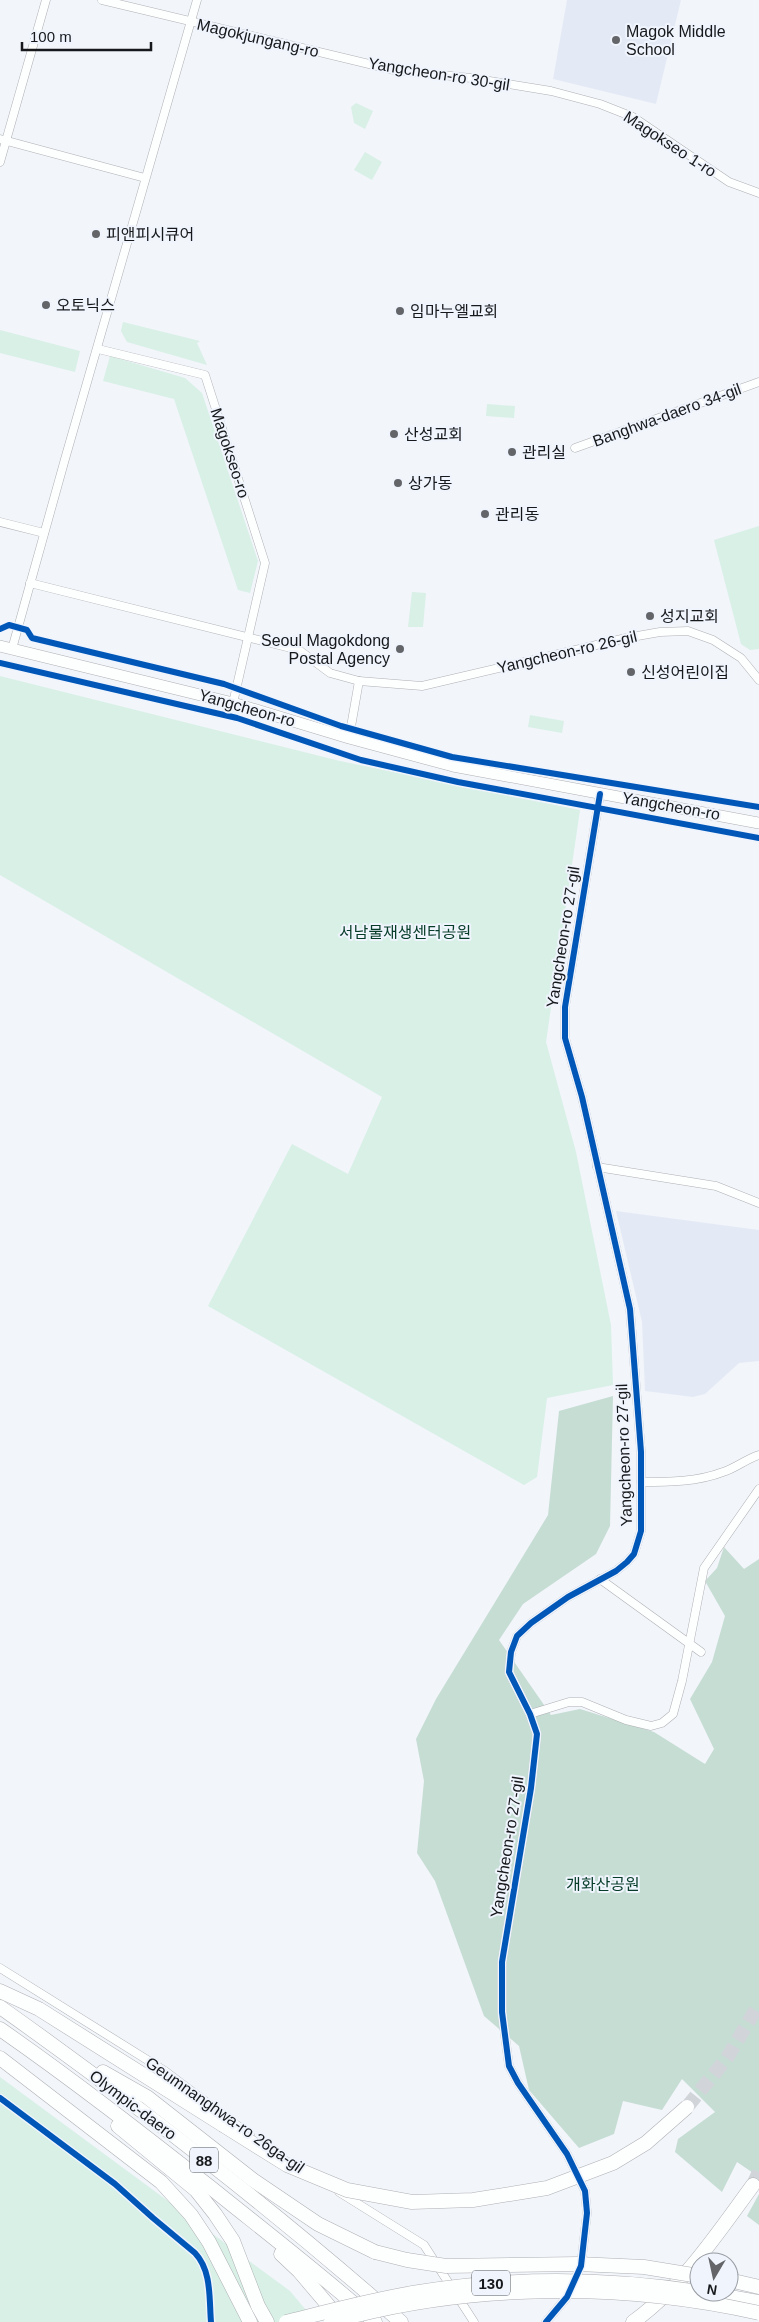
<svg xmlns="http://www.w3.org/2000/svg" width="759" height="2322" font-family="Arial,'Noto Sans KR',sans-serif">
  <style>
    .built { fill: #e4eaf5 }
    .green { fill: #d8f0e6 }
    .forest { fill: #c6ddd4 }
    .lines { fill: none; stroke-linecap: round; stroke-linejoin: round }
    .highway-tunnel { stroke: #d1d4d9; stroke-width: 14; stroke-dasharray: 14 7; stroke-linecap: butt }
    .street-casing { stroke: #aeb0b4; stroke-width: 9 }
    .secondary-casing { stroke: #aeb0b4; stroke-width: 12 }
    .highway-casing { stroke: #aeb0b4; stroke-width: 15 }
    .street { stroke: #fdfefe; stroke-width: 8 }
    .secondary { stroke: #fdfefe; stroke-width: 11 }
    .highway { stroke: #fdfefe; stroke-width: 14 }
    .highway-bridge-casing { stroke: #aeb0b4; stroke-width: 15; stroke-linecap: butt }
    .highway-bridge { stroke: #fdfefe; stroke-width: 14 }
    .cycleway-casing { stroke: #eff4fd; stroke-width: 9 }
    .cycleway { stroke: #0057b8; stroke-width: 6 }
    .poi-dot { fill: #636569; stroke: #eff4fd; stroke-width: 2 }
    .labels { text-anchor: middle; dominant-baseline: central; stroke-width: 4; stroke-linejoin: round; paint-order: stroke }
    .shield { fill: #eff4fd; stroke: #575a5f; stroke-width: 1 }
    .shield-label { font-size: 15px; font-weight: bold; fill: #16181b }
    .poi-label { font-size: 16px; fill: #16181b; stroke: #eff4fd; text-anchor: start }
    .street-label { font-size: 16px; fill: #16181b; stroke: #eff4fd }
    .park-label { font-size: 16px; fill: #073d28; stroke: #eff4fd }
  </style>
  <rect width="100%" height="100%" fill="#f2f5fa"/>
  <!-- built -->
  <g class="built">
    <polygon points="567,0 681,0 656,104 553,79"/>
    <polygon points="616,1211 759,1230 759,1361 739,1363 705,1394 693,1397 645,1391 642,1322"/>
  </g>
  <!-- green -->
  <g class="green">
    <polygon points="356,103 373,111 365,129 354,123 351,107"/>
    <polygon points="365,152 382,162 372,180 354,170"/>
    <polygon points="123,322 200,341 197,343 207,365 127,342 121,331"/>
    <polygon points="0,330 80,351 75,372 0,353"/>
    <polygon points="110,356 185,378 202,393 258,561 250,593 238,590 174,399 103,381"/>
    <polygon points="487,404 515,406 514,418 486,416"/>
    <polygon points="759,526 759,649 750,650 741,644 714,540"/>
    <polygon points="412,592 426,593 423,627 408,627"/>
    <polygon points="0,676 340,761 580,810 546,1042 576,1152 611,1325 613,1385 547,1398 537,1477 524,1485 208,1306 292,1144 348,1174 382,1097 0,875"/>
    <polygon points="530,715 564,721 562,733 528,727"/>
    <polygon points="0,2077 290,2291 316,2322 0,2322"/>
  </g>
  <!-- forest -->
  <g class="forest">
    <polygon points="613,1396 610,1526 596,1554 523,1604 499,1640 551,1715 580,1709 654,1732 705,1764 714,1749 690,1699 712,1662 725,1616 705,1581 717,1568 724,1547 744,1569 759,1559 759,2177 737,2162 722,2192 675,2152 678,2139 715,2112 682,2079 662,2110 623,2101 614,2134 579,2148 529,2090 519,2046 484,2016 435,1881 417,1853 424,1781 416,1739 436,1699 548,1515 559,1411"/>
    <polygon points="759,2194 759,2225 747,2216"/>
  </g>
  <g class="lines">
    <!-- highway-tunnel -->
    <g class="highway-tunnel">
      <polyline points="687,2107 727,2058 759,2004"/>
      <polyline points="753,2185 759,2172"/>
    </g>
    <defs>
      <g id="street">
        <polyline points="102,0 394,70 471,78 551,91 600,104 633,117 729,182 759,193"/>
        <polyline points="0,139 145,178"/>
        <polyline points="0,162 46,0"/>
        <polyline points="98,349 205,375 265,563 233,703"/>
        <polyline points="575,448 759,382"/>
        <polyline points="0,522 44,533"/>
        <polyline points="30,583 299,650 330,673 359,681 422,686 626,638 660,632 688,631 713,640 741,658 759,680"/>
        <polyline points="12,649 65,459 197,0"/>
        <polyline points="349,738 359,681"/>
        <polyline points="597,1167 716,1186 759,1203"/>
        <path d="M 641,1482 C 668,1482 697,1482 723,1472 C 736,1468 746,1459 759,1455"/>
        <polyline points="600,1579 701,1652"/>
        <polyline points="530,1714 569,1702 582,1702 626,1720 651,1726 662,1723 673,1714 682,1681 704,1568 759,1489"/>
        <polyline points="0,1968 165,2071 250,2135"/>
        <polyline points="339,2192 424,2245 474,2322"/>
        <polyline points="546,2322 567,2297 581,2266 587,2213 585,2191 567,2154 518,2083 509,2066 502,2012 502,1962 531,1788 537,1734 530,1714 509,1672 511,1652 517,1636 531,1623 568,1597 616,1571 627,1562 634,1554 641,1531 641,1452 630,1309 582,1097 565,1038 565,1007 600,794"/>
      </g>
      <polyline id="secondary" points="0,646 233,703 349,738 453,766 759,823"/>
      <g id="highway">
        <polyline points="0,1991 39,2009 223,2125"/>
        <path d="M 0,2007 C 138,2105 274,2210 401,2322"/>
        <path d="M 0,2029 C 72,2079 141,2133 210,2187 C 266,2232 322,2275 375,2322"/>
        <polyline points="0,2058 161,2182 191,2215 209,2242 250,2322"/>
        <polyline points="103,2072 147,2097 253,2180 318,2224 375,2252"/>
        <polyline points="118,2126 196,2190 215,2214 233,2241 258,2306 267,2322"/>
        <polyline points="281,2254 299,2271 339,2318"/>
        <polyline points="729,2280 759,2287"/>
        <polyline points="702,2292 759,2302"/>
        <path d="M 633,2322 C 683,2286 717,2234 753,2185"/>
      </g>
    </defs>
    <!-- street casing -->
    <use href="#street" class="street-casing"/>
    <!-- secondary casing -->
    <use href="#secondary" class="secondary-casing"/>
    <!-- highway casing -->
    <use href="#highway" class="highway-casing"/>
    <!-- street -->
    <use href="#street" class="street"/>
    <!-- secondary -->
    <use href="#secondary" class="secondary"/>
    <!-- highway -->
    <use href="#highway" class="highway"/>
    <defs>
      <g id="highway-bridge">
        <polyline points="223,2125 287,2165 347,2190 412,2202 473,2200 547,2188 613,2163 646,2143 687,2107"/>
        <polyline points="375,2252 407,2260 446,2266 578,2264 644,2267 699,2276"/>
        <path d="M 286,2322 C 330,2311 374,2299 419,2292 C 512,2277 606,2278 699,2292"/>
        <path d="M 331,2322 C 467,2283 621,2282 759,2313"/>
      </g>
    </defs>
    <!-- highway-bridge casing -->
    <use href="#highway-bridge" class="highway-bridge-casing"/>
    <!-- highway-bridge -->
    <use href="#highway-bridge" class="highway-bridge"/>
    <defs>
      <g id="cycleway">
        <polyline points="0,629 9,625 27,630 32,638 224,684 341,726 452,757 759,807"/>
        <polyline points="0,663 237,718 361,760 458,782 759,838"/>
        <path d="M 0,2098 L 115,2184 L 153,2218 L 195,2253 C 212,2271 209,2299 211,2322"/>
        <polyline points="546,2322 567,2297 581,2266 587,2213 585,2191 567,2154 518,2083 509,2066 502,2012 502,1962 531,1788 537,1734 530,1714 509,1672 511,1652 517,1636 531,1623 568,1597 616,1571 627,1562 634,1554 641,1531 641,1452 630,1309 582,1097 565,1038 565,1007 600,794"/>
      </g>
    </defs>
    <!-- cycleway casing -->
    <use href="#cycleway" class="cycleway-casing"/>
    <!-- cycleway -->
    <use href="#cycleway" class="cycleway"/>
  </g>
  <!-- markers -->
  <g class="poi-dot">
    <circle cx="616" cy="40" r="5"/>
    <circle cx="96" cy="234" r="5"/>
    <circle cx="46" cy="305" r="5"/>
    <circle cx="400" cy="311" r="5"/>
    <circle cx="394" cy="434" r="5"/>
    <circle cx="512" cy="452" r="5"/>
    <circle cx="398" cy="483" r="5"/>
    <circle cx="485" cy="514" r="5"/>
    <circle cx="650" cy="616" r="5"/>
    <circle cx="400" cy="649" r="5"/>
    <circle cx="631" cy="672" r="5"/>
  </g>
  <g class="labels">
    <!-- shield labels -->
    <g class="shield">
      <rect x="190" y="2147.5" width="28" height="25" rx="4"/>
      <rect x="472" y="2270.5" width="38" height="25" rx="4"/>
    </g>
    <g class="shield-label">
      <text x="204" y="2160">88</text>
      <text x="491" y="2283">130</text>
    </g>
    <!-- poi labels -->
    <g class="poi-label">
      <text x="626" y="31">Magok Middle<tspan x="626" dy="18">School</tspan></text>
      <text x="106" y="234">피앤피시큐어</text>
      <text x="56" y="305">오토닉스</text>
      <text x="410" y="311">임마누엘교회</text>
      <text x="404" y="434">산성교회</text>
      <text x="522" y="452">관리실</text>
      <text x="408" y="483">상가동</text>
      <text x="495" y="514">관리동</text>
      <text x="660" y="616">성지교회</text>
      <text x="390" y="640" text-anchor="end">Seoul Magokdong<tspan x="390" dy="18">Postal Agency</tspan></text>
      <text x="641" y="672">신성어린이집</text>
    </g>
    <!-- street labels -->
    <g class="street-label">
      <text transform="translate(258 38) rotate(13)">Magokjungang-ro</text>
      <text transform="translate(439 74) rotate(9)">Yangcheon-ro 30-gil</text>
      <text transform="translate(670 144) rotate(33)">Magokseo 1-ro</text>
      <text transform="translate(667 415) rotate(-20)">Banghwa-daero 34-gil</text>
      <text transform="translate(230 453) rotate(72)">Magokseo-ro</text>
      <text transform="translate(567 652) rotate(-13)">Yangcheon-ro 26-gil</text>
      <text transform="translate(247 708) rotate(16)">Yangcheon-ro</text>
      <text transform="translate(671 806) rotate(10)">Yangcheon-ro</text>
      <text transform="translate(563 937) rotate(-81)">Yangcheon-ro 27-gil</text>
      <text transform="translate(624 1455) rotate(-92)">Yangcheon-ro 27-gil</text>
      <text transform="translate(507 1847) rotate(-81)">Yangcheon-ro 27-gil</text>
      <text transform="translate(133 2105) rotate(37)">Olympic-daero</text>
      <text transform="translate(225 2115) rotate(35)">Geumnanghwa-ro 26ga-gil</text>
    </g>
    <!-- park labels -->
    <g class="park-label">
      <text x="405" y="932">서남물재생센터공원</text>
      <text x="603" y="1884">개화산공원</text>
    </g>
  </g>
  <!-- north arrow -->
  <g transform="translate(714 2277) rotate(189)"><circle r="24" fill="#eff4fd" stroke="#989ca3"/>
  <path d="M0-4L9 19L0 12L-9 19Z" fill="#636569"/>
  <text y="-8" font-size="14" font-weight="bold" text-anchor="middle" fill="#16181b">N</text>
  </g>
  <!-- scale -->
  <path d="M22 42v8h129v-8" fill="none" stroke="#16181b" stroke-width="2.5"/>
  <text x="30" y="42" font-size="15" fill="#16181b" stroke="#eff4fd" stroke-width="4" paint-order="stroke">100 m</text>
</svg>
